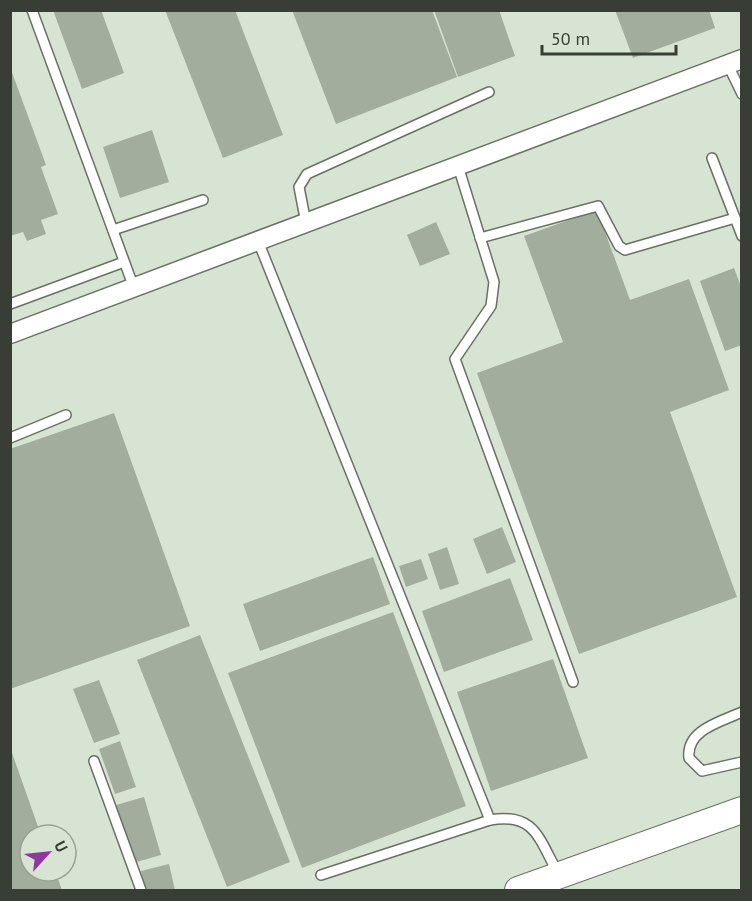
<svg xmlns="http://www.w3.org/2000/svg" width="752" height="901" font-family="'PT Sans',sans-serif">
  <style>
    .building { fill: #a2ad9e }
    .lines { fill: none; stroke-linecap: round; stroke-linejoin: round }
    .lane-casing { stroke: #687263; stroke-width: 12 }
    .street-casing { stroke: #687263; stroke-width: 21 }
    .secondary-casing { stroke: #687263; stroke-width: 28 }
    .lane { stroke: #fff; stroke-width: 9 }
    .street { stroke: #fff; stroke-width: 18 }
    .secondary { stroke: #fff; stroke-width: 26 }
  </style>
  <rect width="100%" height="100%" fill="#d8e4d3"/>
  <!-- building -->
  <g class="building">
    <polygon points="53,10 101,10 124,73 82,89"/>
    <polygon points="165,10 235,10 283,135 223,158"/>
    <polygon points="292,10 432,10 457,77 336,124"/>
    <polygon points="434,10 499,10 515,56 458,77"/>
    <polygon points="615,10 709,10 715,28 633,58"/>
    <polygon points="10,67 46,165 41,167 58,214 41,220 46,234 27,241 23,232 10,236"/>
    <polygon points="152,130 169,182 120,198 103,147"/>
    <polygon points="597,210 630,300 689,279 729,390 670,412 737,597 579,654 477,373 563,342 524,236"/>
    <polygon points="436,222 450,254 420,266 407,235"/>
    <polygon points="734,268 742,289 742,345 725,351 700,281"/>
    <polygon points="114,413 190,626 10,689 10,449"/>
    <polygon points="502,527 516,562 487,574 473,539"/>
    <polygon points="447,547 459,584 440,590 428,554"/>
    <polygon points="373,557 390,604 260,651 243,604"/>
    <polygon points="421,559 428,579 406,587 399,566"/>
    <polygon points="510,578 533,640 444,672 422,611"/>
    <polygon points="393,612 466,806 302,868 228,673"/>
    <polygon points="200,635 290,862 227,887 137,660"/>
    <polygon points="553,659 588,758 491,791 457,692"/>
    <polygon points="99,680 120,734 94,743 73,689"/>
    <polygon points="120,741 136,787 115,794 99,749"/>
    <polygon points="11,750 41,835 30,835 30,871 55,871 62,890 10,890"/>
    <polygon points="144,797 161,855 133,863 116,805"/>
    <polygon points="169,864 175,890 145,890 141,871"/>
  </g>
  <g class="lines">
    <defs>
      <g id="lane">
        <polyline points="32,10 134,288"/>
        <polyline points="728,65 742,94"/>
        <polyline points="712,158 742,236"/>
        <polyline points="458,166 494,282 491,306 455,359 573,682"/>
        <polyline points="306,223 299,187 307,174 489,92"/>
        <polyline points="113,230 203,200"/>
        <polyline points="480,238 598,206 619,246 625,250 735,218"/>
        <path d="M 258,241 L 490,820 C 536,812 539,840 559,875"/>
        <polyline points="10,304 124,262"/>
        <polyline points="10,438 66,415"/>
        <path d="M 742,712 C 720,722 686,730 689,758 L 702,771 L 742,762"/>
        <polyline points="94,761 141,890"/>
        <polyline points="321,875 490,820"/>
      </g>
      <polyline id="street" points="10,334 742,59"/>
      <polyline id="secondary" points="518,890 742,810"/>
    </defs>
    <!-- lane casing -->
    <use href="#lane" class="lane-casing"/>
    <!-- street casing -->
    <use href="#street" class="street-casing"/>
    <!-- secondary casing -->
    <use href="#secondary" class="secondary-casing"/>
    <!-- lane -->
    <use href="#lane" class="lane"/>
    <!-- street -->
    <use href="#street" class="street"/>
    <!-- secondary -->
    <use href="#secondary" class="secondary"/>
  </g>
  <!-- border -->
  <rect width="752" height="901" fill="none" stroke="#383d36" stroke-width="24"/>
  <!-- north arrow -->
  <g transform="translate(48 853) rotate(63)"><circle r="28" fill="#d8e4d3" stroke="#98a194" stroke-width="1.5"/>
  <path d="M0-4.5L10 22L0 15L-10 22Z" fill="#9136a1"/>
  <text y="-9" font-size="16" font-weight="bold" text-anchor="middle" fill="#383d36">U</text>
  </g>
  <!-- scale -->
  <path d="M542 45v9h134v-9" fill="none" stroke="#383d36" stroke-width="3"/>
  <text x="551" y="45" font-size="18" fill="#383d36" stroke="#d8e4d3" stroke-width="4.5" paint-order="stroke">50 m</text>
</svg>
